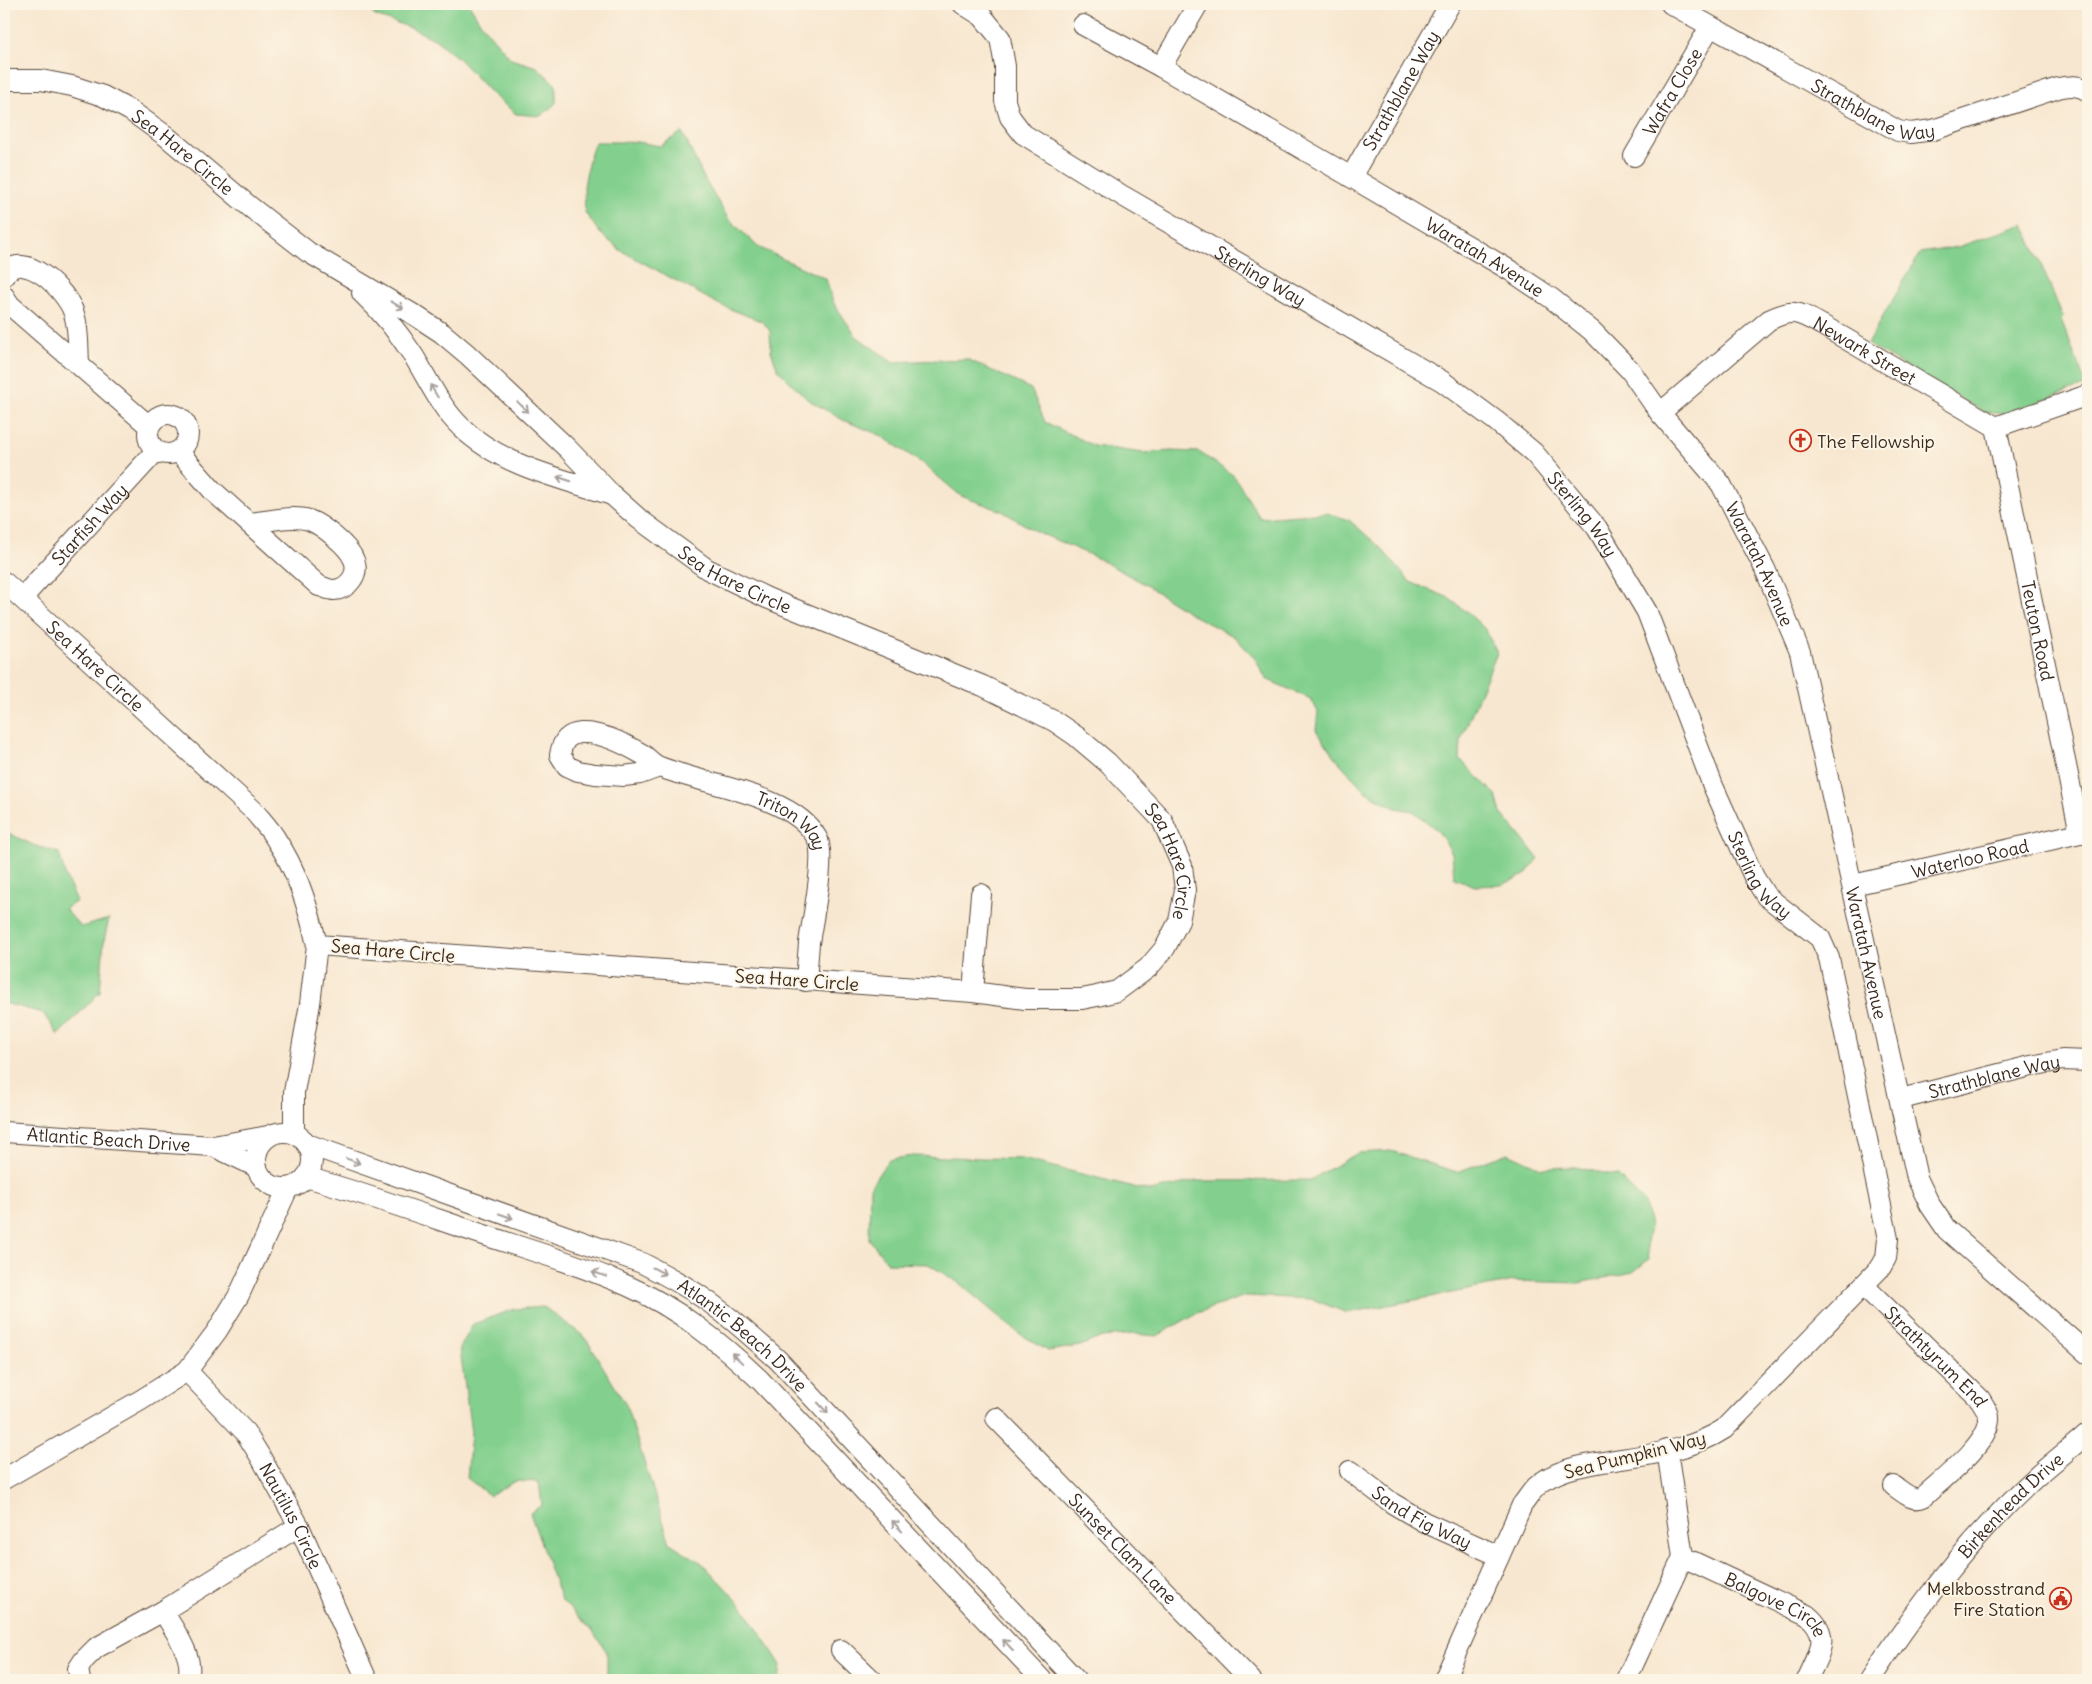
<svg xmlns="http://www.w3.org/2000/svg" width="2092" height="1684" font-family="Delius,sans-serif">
  <style>
    .green { fill: #83d08e; stroke: #5f7d56 }
    .lines { fill: none; stroke-linecap: round; stroke-linejoin: round }
    .minor-casing { stroke: #574639; stroke-width: 22 }
    .minor { stroke: #fff; stroke-width: 20 }
    .oneway { stroke: #a79f9a }
    .labels { text-anchor: middle; dominant-baseline: central; stroke-width: 4; stroke-linejoin: round; paint-order: stroke }
    .street-label { font-size: 18px; fill: #3b2a1e; stroke: #fcf5e5 }
    .poi-label { font-size: 18px; fill: #3b2a1e; stroke: #fcf5e5; text-anchor: start }
  </style>
  <rect width="100%" height="100%" fill="#fcf5e5"/>
  <filter id="ink" filterUnits="userSpaceOnUse"><feTurbulence type="fractalNoise" baseFrequency=".02" numOctaves="2"/><feDisplacementMap in="SourceGraphic" scale="10" xChannelSelector="R" yChannelSelector="G"/><feConvolveMatrix kernelMatrix="1 2 1 2 8 2 1 2 1" color-interpolation-filters="sRGB"/></filter>
  <filter id="wash" filterUnits="userSpaceOnUse"><feTurbulence type="fractalNoise" baseFrequency=".0096" numOctaves="4" result="noise"/><feDisplacementMap in="SourceGraphic" scale="20" xChannelSelector="R" yChannelSelector="G"/><feGaussianBlur stdDeviation="1.12" result="paint"/><feColorMatrix in="noise" values="0 0 0 0 0 0 0 0 0 0 0 0 0 0 0 0 0 1.4 0 .05"/><feComposite in="paint" operator="in"/></filter>
  <g filter="url(#wash)">
    <rect width="100%" height="100%" fill="#f8e7d0"/>
    <!-- green -->
    <g class="green">
      <polygon points="365,4 469,4 482,25 511,59 537,67 556,85 556,103 541,116 516,114 492,94 459,59 436,40 412,28 375,16"/>
      <polygon points="682,132 706,182 728,218 758,247 826,279 833,302 856,336 892,362 967,359 1031,389 1045,422 1094,446 1143,453 1171,451 1199,452 1234,476 1260,518 1327,513 1349,520 1381,548 1410,582 1447,597 1467,612 1485,629 1497,653 1461,739 1460,759 1496,795 1501,813 1538,858 1525,875 1501,885 1475,886 1454,878 1452,853 1438,831 1413,811 1395,808 1366,792 1339,762 1316,730 1318,712 1311,699 1266,679 1256,660 1235,637 1196,617 1143,583 1095,557 1035,531 1002,511 961,496 923,464 880,435 843,420 807,399 778,370 771,351 770,331 763,322 720,305 620,250 599,232 585,212 584,187 589,159 595,142 638,142 660,146"/>
      <polygon points="2024,224 2063,317 2061,319 2086,385 2004,414 1984,412 1867,344 1920,253 1958,247"/>
      <polygon points="4,831 33,845 59,853 66,878 77,901 65,909 81,927 109,919 104,940 100,992 58,1035 43,1013 4,1003"/>
      <polygon points="1391,1151 1457,1172 1508,1153 1541,1168 1575,1167 1618,1176 1645,1203 1650,1226 1647,1243 1649,1259 1633,1272 1579,1283 1514,1281 1347,1313 1312,1299 1245,1296 1197,1313 1157,1336 1134,1334 1102,1337 1080,1346 1048,1351 1017,1332 959,1283 928,1264 888,1263 869,1239 870,1187 888,1160 912,1156 1022,1159 1150,1191 1196,1181 1310,1180 1358,1153"/>
      <polygon points="544,1307 585,1337 626,1405 670,1543 702,1563 743,1607 781,1665 779,1680 607,1680 607,1652 591,1629 561,1600 530,1513 542,1505 539,1482 515,1481 490,1496 467,1478 471,1433 460,1348 473,1324 514,1309"/>
    </g>
  </g>
  <g filter="url(#ink)">
    <g class="lines">
      <defs>
        <g id="minor">
          <path id="s1" d="M 963,4 L 982,16 L 1000,38 L 1005,66 L 1005,101 L 1010,117 L 1023,134 L 1123,196 L 1442,381 L 1496,421 L 1534,453 L 1597,528 L 1647,612 L 1713,786 L 1754,877 L 1766,896 L 1820,938 L 1829,958 L 1888,1239 L 1886,1258 L 1881,1267 L 1724,1429 C 1689,1452 1643,1455 1603,1462 C 1580,1466 1554,1470 1536,1487 C 1531,1492 1527,1499 1522,1505 L 1444,1680"/>
          <path id="s2" d="M 1671,4 L 1898,131 L 1911,133 L 1933,130 L 2058,88 C 2069,86 2078,84 2088,91"/>
          <path id="s3" d="M 1083,25 L 1161,67 L 1351,177 L 1511,271 L 1551,298 L 1592,331 L 1630,370 L 1660,413 L 1721,484 L 1765,569 L 1800,652 L 1917,1178 L 1930,1205 L 1947,1230 L 2088,1354"/>
          <polyline points="1161,67 1198,4"/>
          <path id="s4" d="M 4,80 L 41,80 L 72,86 L 103,96 L 131,111 L 166,136 L 249,206 L 308,252 L 416,316 L 442,333 L 467,354 L 567,448 L 611,494 L 639,519 L 707,569 L 767,598 L 983,686 L 1054,721 L 1076,736 L 1108,763 L 1162,820 L 1182,866 L 1185,890 L 1179,921 L 1165,948 L 1148,968 L 1117,991 L 1097,996 L 1082,999 L 1025,999 L 973,992 L 317,945 L 310,1004 L 294,1092 L 294,1133"/>
          <path id="s5" d="M 1634,156 L 1710,27"/>
          <path id="s6" d="M 1351,177 L 1450,4"/>
          <path d="M 4,276 C 22,245 69,293 74,314 C 79,329 78,347 79,364"/>
          <path d="M 362,293 C 382,312 398,332 413,355 C 428,379 440,407 461,427 C 500,465 559,478 609,494"/>
          <polyline points="4,296 10,305 149,426"/>
          <path id="s7" d="M 1660,413 L 1769,320 C 1794,308 1798,312 1822,325 L 1996,427 L 2088,395"/>
          <circle cx="168" cy="434" r="20"/>
          <path id="s8" d="M 1996,427 L 2080,833"/>
          <path d="M 178,451 L 213,491 L 319,586 C 324,587 329,590 334,590 C 348,589 360,574 354,560 C 349,546 322,525 309,520 C 292,515 268,521 251,523"/>
          <path id="s9" d="M 4,582 L 253,810 C 261,820 271,830 277,841 C 298,872 309,909 317,945"/>
          <path id="s10" d="M 22,598 L 156,451"/>
          <path id="s11" d="M 659,767 L 640,774 L 624,776 L 595,774 L 578,771 L 567,766 L 560,755 C 562,742 567,734 581,733 C 601,732 625,744 642,754 C 648,758 653,765 660,767 C 704,785 793,794 817,838 C 827,856 812,920 809,943 C 808,956 807,968 806,981"/>
          <path id="s12" d="M 1853,885 L 2080,833 L 2088,833"/>
          <polyline points="973,992 981,894"/>
          <path id="s13" d="M 1901,1099 L 2031,1066 L 2062,1060 L 2088,1061"/>
          <path id="s14" d="M 4,1132 L 213,1146 L 268,1136"/>
          <circle cx="284" cy="1160" r="28"/>
          <path id="s15" d="M 307,1144 L 642,1263 C 664,1274 686,1286 706,1300 C 732,1318 754,1339 778,1360 L 1076,1680"/>
          <polyline points="213,1146 257,1167"/>
          <path d="M 306,1177 C 363,1193 419,1213 475,1232 C 526,1249 579,1264 628,1286 C 678,1308 721,1343 760,1380 L 1042,1680"/>
          <path id="s16" d="M 1864,1286 L 1980,1399 C 1983,1404 1988,1411 1989,1417 C 1991,1443 1941,1480 1923,1497 C 1912,1502 1903,1492 1894,1486"/>
          <path id="s17" d="M 187,1371 L 245,1432 L 260,1456 L 299,1526 L 367,1680"/>
          <path id="s18" d="M 996,1418 L 1251,1680"/>
          <path id="s19" d="M 1350,1471 L 1392,1503 L 1424,1522 L 1499,1556"/>
          <polyline points="4,1479 141,1400 187,1371 217,1331 239,1295 288,1188"/>
          <path id="s20" d="M 1683,1557 L 1807,1615 C 1833,1636 1818,1655 1807,1680"/>
          <path d="M 163,1611 C 173,1629 197,1659 187,1680"/>
          <polyline points="841,1650 872,1680"/>
          <polyline points="80,1680 78,1669 84,1660 96,1648 163,1611 299,1526"/>
          <polyline points="1626,1680 1683,1557 1667,1450"/>
          <path id="s21" d="M 1870,1680 C 1917,1607 1972,1536 2036,1477 C 2053,1462 2071,1448 2088,1433"/>
        </g>
      </defs>
      <!-- minor casing -->
      <use href="#minor" class="minor-casing"/>
      <!-- minor -->
      <use href="#minor" class="minor"/>
    </g>
    <!-- one-way arrows -->
    <defs><path id="oneway-shaft" d="M-6 0H5M1.5-3L5.5 0L1.5 3" fill="none" stroke-width="1.6" stroke-linecap="round" stroke-linejoin="round" transform="scale(1.25)"/></defs>
    <g class="oneway">
      <use href="#oneway-shaft" transform="translate(397 305) rotate(30)"/>
      <use href="#oneway-shaft" transform="translate(434 391) rotate(-121)"/>
      <use href="#oneway-shaft" transform="translate(523 407) rotate(43)"/>
      <use href="#oneway-shaft" transform="translate(564 479) rotate(-162)"/>
      <use href="#oneway-shaft" transform="translate(353 1161) rotate(20)"/>
      <use href="#oneway-shaft" transform="translate(506 1216) rotate(19)"/>
      <use href="#oneway-shaft" transform="translate(659 1271) rotate(28)"/>
      <use href="#oneway-shaft" transform="translate(599 1274) rotate(-159)"/>
      <use href="#oneway-shaft" transform="translate(737 1358) rotate(-137)"/>
      <use href="#oneway-shaft" transform="translate(823 1408) rotate(47)"/>
      <use href="#oneway-shaft" transform="translate(897 1526) rotate(-133)"/>
      <use href="#oneway-shaft" transform="translate(1008 1645) rotate(-133)"/>
    </g>
  </g>
  <!-- icons -->
  <defs>
    <symbol id="church-ring" viewBox="-11 -11 22 22"><circle r="9.5" fill="#fcf5e5" stroke="#c8321e" stroke-width="1.5"/><path d="M-1.2-6h2.4v3.5h3.3v2.4h-3.3V6h-2.4V-.1h-3.3v-2.4h3.3Z" fill="#c8321e"/></symbol>
    <symbol id="civic-ring" viewBox="-11 -11 22 22"><circle r="9.5" fill="#fcf5e5" stroke="#c8321e" stroke-width="1.5"/><path d="M-.6-6.5H3V-4.5H.6V-3L4-1V1h2V6H-6V1h2V-1L-.6-3ZM-1.2 2.5V6h2.4V2.5Z" fill="#c8321e"/></symbol>
  </defs>
  <g fill-rule="evenodd">
    <use href="#church-ring" x="1788" y="428" width="25" height="25"/>
    <use href="#civic-ring" x="2048" y="1586" width="25" height="25"/>
  </g>
  <g class="labels">
    <!-- street labels -->
    <g class="street-label">
      <text stroke="none"><textPath href="#s6" startOffset="100">Strathblane Way</textPath></text>
      <text stroke="none"><textPath href="#s5" startOffset="75">Wafra Close</textPath></text>
      <text stroke="none"><textPath href="#s2" startOffset="230">Strathblane Way</textPath></text>
      <text stroke="none"><textPath href="#s4" startOffset="199">Sea Hare Circle</textPath></text>
      <text stroke="none"><textPath href="#s3" startOffset="464">Waratah Avenue</textPath></text>
      <text stroke="none"><textPath href="#s1" startOffset="429">Sterling Way</textPath></text>
      <text stroke="none"><textPath href="#s7" startOffset="250">Newark Street</textPath></text>
      <text stroke="none"><textPath href="#s1" startOffset="834">Sterling Way</textPath></text>
      <text stroke="none"><textPath href="#s10" startOffset="100">Starfish Way</textPath></text>
      <text stroke="none"><textPath href="#s3" startOffset="884">Waratah Avenue</textPath></text>
      <text stroke="none"><textPath href="#s4" startOffset="901">Sea Hare Circle</textPath></text>
      <text stroke="none"><textPath href="#s8" startOffset="208">Teuton Road</textPath></text>
      <text stroke="none"><textPath href="#s9" startOffset="124">Sea Hare Circle</textPath></text>
      <text stroke="none"><textPath href="#s11" startOffset="374">Triton Way</textPath></text>
      <text stroke="none"><textPath href="#s12" startOffset="120">Waterloo Road</textPath></text>
      <text stroke="none"><textPath href="#s4" startOffset="1440">Sea Hare Circle</textPath></text>
      <text stroke="none"><textPath href="#s1" startOffset="1239">Sterling Way</textPath></text>
      <text transform="translate(393 951) rotate(5)">Sea Hare Circle</text>
      <text stroke="none"><textPath href="#s3" startOffset="1289">Waratah Avenue</textPath></text>
      <text transform="translate(797 980) rotate(4)">Sea Hare Circle</text>
      <text stroke="none"><textPath href="#s13" startOffset="96">Strathblane Way</textPath></text>
      <text stroke="none"><textPath href="#s14" startOffset="105">Atlantic Beach Drive</textPath></text>
      <text stroke="none"><textPath href="#s15" startOffset="480">Atlantic Beach Drive</textPath></text>
      <text stroke="none"><textPath href="#s16" startOffset="101">Strathtyrum End</textPath></text>
      <text transform="translate(1635 1455) rotate(-14)">Sea Pumpkin Way</text>
      <text stroke="none"><textPath href="#s21" startOffset="225">Birkenhead Drive</textPath></text>
      <text stroke="none"><textPath href="#s17" startOffset="180">Nautilus Circle</textPath></text>
      <text stroke="none"><textPath href="#s19" startOffset="86">Sand Fig Way</textPath></text>
      <text stroke="none"><textPath href="#s18" startOffset="182">Sunset Clam Lane</textPath></text>
      <text stroke="none"><textPath href="#s20" startOffset="105">Balgove Circle</textPath></text>
    </g>
    <!-- poi labels -->
    <g class="poi-label">
      <text x="1817" y="441">The Fellowship</text>
      <text x="2045" y="1588" text-anchor="end">Melkbosstrand<tspan x="2045" dy="21">Fire Station</tspan></text>
    </g>
  </g>
  <!-- margin -->
  <rect width="2092" height="1684" fill="none" stroke="#fcf5e5" stroke-width="20"/>
</svg>
